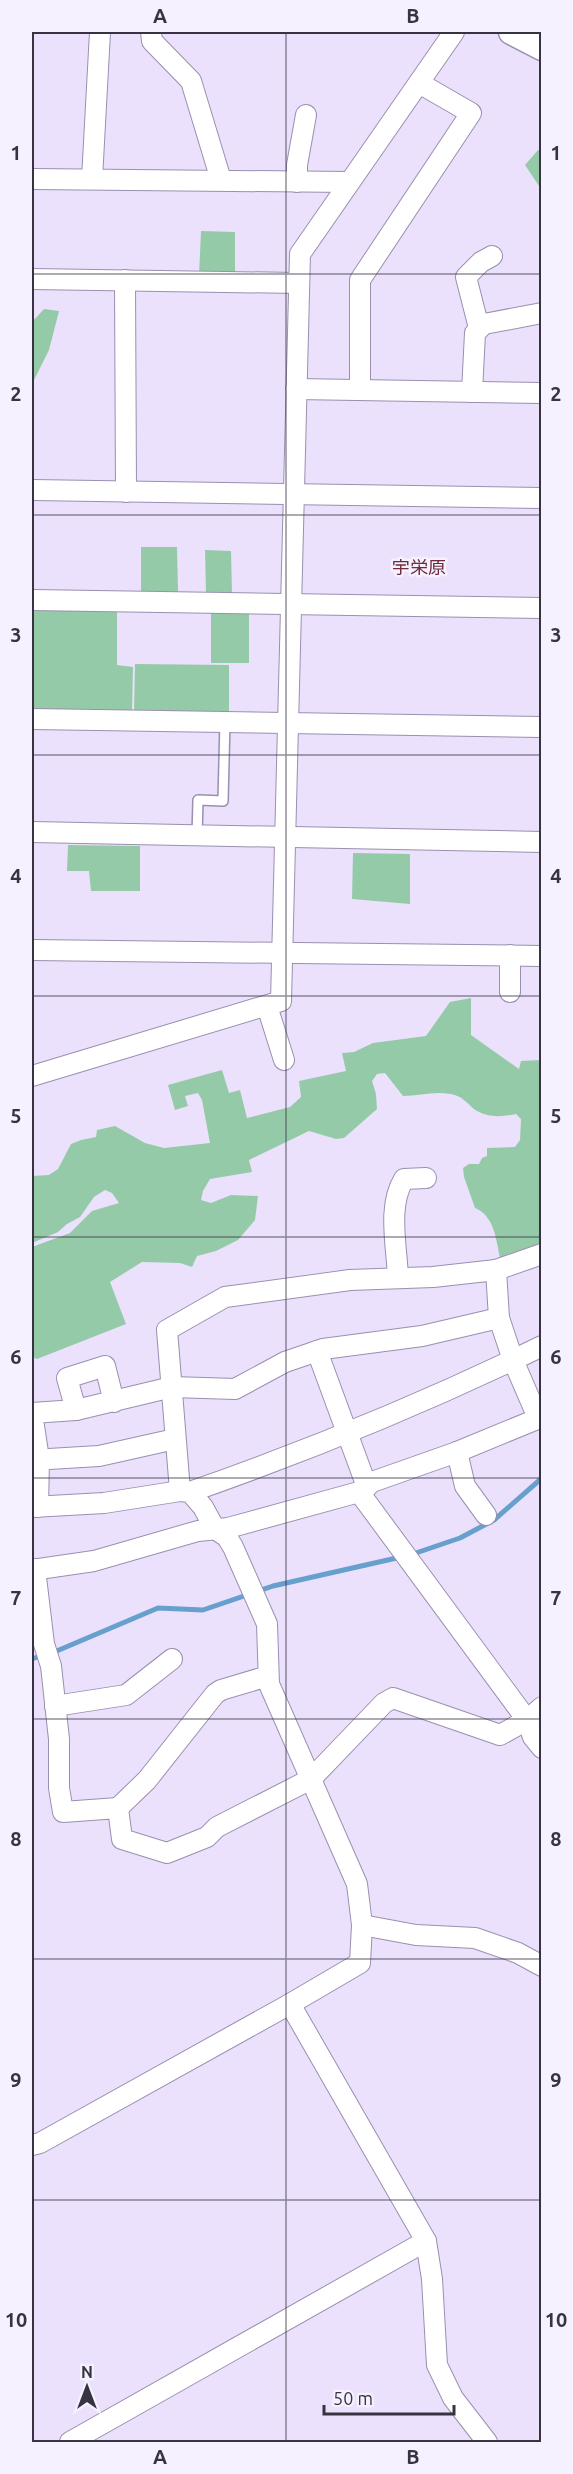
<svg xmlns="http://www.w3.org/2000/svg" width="573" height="2474" font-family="Ubuntu,'Noto Sans JP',sans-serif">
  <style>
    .green { fill: #95caa9 }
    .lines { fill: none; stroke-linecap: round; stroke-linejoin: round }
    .stream { stroke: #68a0cd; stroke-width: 5 }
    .service-casing { stroke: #9b8faf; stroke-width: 12 }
    .minor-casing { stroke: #9b8faf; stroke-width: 22 }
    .tertiary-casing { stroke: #9b8faf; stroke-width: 27 }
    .service { stroke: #fff; stroke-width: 9 }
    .minor { stroke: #fff; stroke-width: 20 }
    .tertiary { stroke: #fff; stroke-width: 24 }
    .grid { fill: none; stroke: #383341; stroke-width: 1.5; stroke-opacity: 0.55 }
    .labels { text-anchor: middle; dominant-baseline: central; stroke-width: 5; stroke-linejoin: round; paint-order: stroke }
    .quarter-label { font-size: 18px; fill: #702a3a; stroke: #f6f1ff }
    .neatline { fill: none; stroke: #383341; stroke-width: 2 }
    .grid-label { font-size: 20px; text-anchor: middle; font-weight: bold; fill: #383341 }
  </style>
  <rect width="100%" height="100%" fill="#ebe1fc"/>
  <!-- green -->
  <g class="green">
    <polygon points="538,150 541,152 541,189 525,165"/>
    <polygon points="201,231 235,232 235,276 199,276"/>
    <polygon points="44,309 59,311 49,350 32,384 32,322"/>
    <polygon points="141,547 177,547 178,592 141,592"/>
    <polygon points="205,550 231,551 232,593 206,593"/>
    <polygon points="33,609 117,610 117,665 133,667 132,713 33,711"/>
    <rect x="211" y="612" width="38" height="51"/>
    <polygon points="135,664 229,665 229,713 134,712"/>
    <polygon points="68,845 140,846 140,891 91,891 89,871 67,871"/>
    <polygon points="353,853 410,854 410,904 352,899"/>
    <path d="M 471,998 L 471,1035 L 519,1069 L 521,1061 L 541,1060 L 541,1249 L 501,1262 C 496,1242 496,1217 475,1208 L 464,1177 L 463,1168 L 469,1164 L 479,1164 L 482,1158 L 487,1156 L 487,1148 L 515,1147 L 520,1140 L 521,1119 L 516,1114 C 502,1117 486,1118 474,1109 C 467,1103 461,1095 450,1094 C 434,1091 419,1096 403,1096 L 385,1073 L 377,1074 L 372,1081 L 376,1094 L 377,1109 L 344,1138 L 336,1139 L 309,1131 L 249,1160 L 252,1172 L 210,1179 L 203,1191 L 201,1200 L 211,1203 L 231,1195 L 258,1196 L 255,1220 L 238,1240 L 216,1251 L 197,1256 L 192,1267 L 180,1263 L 142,1262 L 110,1282 L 126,1324 L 37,1359 L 32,1357 L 32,1247 L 70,1233 L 92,1211 L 119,1203 L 112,1193 L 105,1190 L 94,1197 L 80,1217 L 67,1224 L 58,1232 L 32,1243 L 32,1176 L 49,1175 L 58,1169 L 71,1144 L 81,1140 L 96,1137 L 97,1130 L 115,1126 L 145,1143 L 164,1148 L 210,1143 L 202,1100 L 198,1093 L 185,1096 L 188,1106 L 175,1110 L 168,1085 L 222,1070 L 229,1093 L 240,1090 L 247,1118 L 290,1107 L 301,1097 L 299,1081 L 346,1071 L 342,1053 L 354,1052 L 373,1043 L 426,1036 L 450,1002 Z"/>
  </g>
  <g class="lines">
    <!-- stream -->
    <g class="stream">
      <polyline points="410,1555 460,1538 494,1520 542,1478"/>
      <polyline points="52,1653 158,1608 203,1610 273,1586 401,1557"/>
      <polyline points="32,1659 43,1655"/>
    </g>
    <defs>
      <polyline id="service" points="197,836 198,800 223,801 225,721"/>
      <g id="minor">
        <polyline points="151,32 152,41 191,81 221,180"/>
        <polyline points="32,179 348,182"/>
        <polyline points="92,179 100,32"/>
        <polyline points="297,182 297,165 306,115"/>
        <polyline points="32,279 297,283"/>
        <polyline points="125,280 126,492"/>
        <polyline points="479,328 466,277 481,262 492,256"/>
        <polyline points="296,389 542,393"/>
        <polyline points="360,390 360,280 471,113 419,83"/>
        <polyline points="472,392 475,333 484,324 542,313"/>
        <polyline points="32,490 542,498"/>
        <polyline points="32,600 542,608"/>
        <polyline points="32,719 542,727"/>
        <polyline points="32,832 542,842"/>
        <polyline points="32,950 542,956"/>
        <polyline points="510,955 510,992"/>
        <polyline points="267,1006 284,1060"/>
        <polyline points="32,1076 281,1001 300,254 454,32"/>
        <polyline points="496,1270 542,1254"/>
        <path d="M 398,1278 C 397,1247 387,1206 404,1179 L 426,1178"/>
        <polyline points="317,1351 367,1487"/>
        <polyline points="114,1402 105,1366 67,1378 76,1410 172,1387 235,1389 285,1362 323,1349 422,1336 499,1318"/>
        <polyline points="457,1452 465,1486 486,1515"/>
        <polyline points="32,1460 99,1456 175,1439"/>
        <polyline points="180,1491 167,1330 225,1297 350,1280 433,1277 496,1270 499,1318 513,1360 538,1418"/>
        <path d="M 190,1492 C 310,1450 427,1402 542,1346"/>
        <polyline points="359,1492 527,1720 533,1737 542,1748"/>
        <polyline points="32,1507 104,1503 180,1491 190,1492 203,1507 215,1529 227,1537 233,1547 267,1624 269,1684 357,1884 362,1925 360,1963 290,2004 40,2143 32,2145"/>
        <polyline points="38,1507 39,1459 32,1413 76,1410"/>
        <polyline points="35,1569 44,1644 51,1666 59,1739 59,1788 63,1812 118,1808 122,1839 167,1853 207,1837 217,1827 311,1779 384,1703 393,1698 500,1735 527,1720 542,1707"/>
        <polyline points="32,1570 94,1561 198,1531 228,1528 359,1492 372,1482 457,1452 542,1417"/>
        <polyline points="55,1706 126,1695 172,1659"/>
        <polyline points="118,1808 147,1780 215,1694 221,1690 268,1676"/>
        <polyline points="362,1925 416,1935 475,1938 518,1953 542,1966"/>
        <polyline points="290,2004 426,2241 432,2279 437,2365 453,2398 487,2442"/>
        <polyline points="70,2442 426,2241"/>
      </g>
      <polyline id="tertiary" points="511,32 542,48"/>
    </defs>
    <!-- service casing -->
    <use href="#service" class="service-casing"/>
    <!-- minor casing -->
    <use href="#minor" class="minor-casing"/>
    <!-- tertiary casing -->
    <use href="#tertiary" class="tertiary-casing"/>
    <!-- service -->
    <use href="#service" class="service"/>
    <!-- minor -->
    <use href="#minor" class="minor"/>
    <!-- tertiary -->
    <use href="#tertiary" class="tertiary"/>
  </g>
  <!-- grid -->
  <path class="grid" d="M 286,32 L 286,2442M 32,274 L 542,274M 32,515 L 542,515M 32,755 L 542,755M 32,996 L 542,996M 32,1237 L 542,1237M 32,1478 L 542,1478M 32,1719 L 542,1719M 32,1959 L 542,1959M 32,2200 L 542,2200"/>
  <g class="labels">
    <!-- quarter labels -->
    <g class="quarter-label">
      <text x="419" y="567">宇栄原</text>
    </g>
  </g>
  <!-- border -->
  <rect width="573" height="2474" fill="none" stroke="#f6f1ff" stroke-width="66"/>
  <!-- north arrow -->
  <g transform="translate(87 2387)" stroke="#f6f1ff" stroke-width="4.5" paint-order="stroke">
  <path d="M0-4.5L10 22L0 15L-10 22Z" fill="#383341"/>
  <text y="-9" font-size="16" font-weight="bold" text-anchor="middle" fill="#383341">N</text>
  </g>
  <!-- scale -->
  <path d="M324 2405v9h130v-9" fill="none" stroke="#383341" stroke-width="3"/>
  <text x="333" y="2405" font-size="18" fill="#383341" stroke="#f6f1ff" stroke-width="4.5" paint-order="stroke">50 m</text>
  <rect x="33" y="33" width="507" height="2408" class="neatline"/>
  <g class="grid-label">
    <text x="160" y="23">A</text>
    <text x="413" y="23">B</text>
    <text x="16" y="160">1</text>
    <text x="556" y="160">1</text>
    <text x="16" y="401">2</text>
    <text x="556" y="401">2</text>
    <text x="16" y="642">3</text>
    <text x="556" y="642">3</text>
    <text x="16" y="883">4</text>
    <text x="556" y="883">4</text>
    <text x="16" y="1123">5</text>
    <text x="556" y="1123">5</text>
    <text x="16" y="1364">6</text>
    <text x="556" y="1364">6</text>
    <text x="16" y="1605">7</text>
    <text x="556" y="1605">7</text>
    <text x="16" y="1846">8</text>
    <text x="556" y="1846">8</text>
    <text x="16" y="2087">9</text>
    <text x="556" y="2087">9</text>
    <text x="16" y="2327">10</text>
    <text x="556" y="2327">10</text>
    <text x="160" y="2464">A</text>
    <text x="413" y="2464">B</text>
  </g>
</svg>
